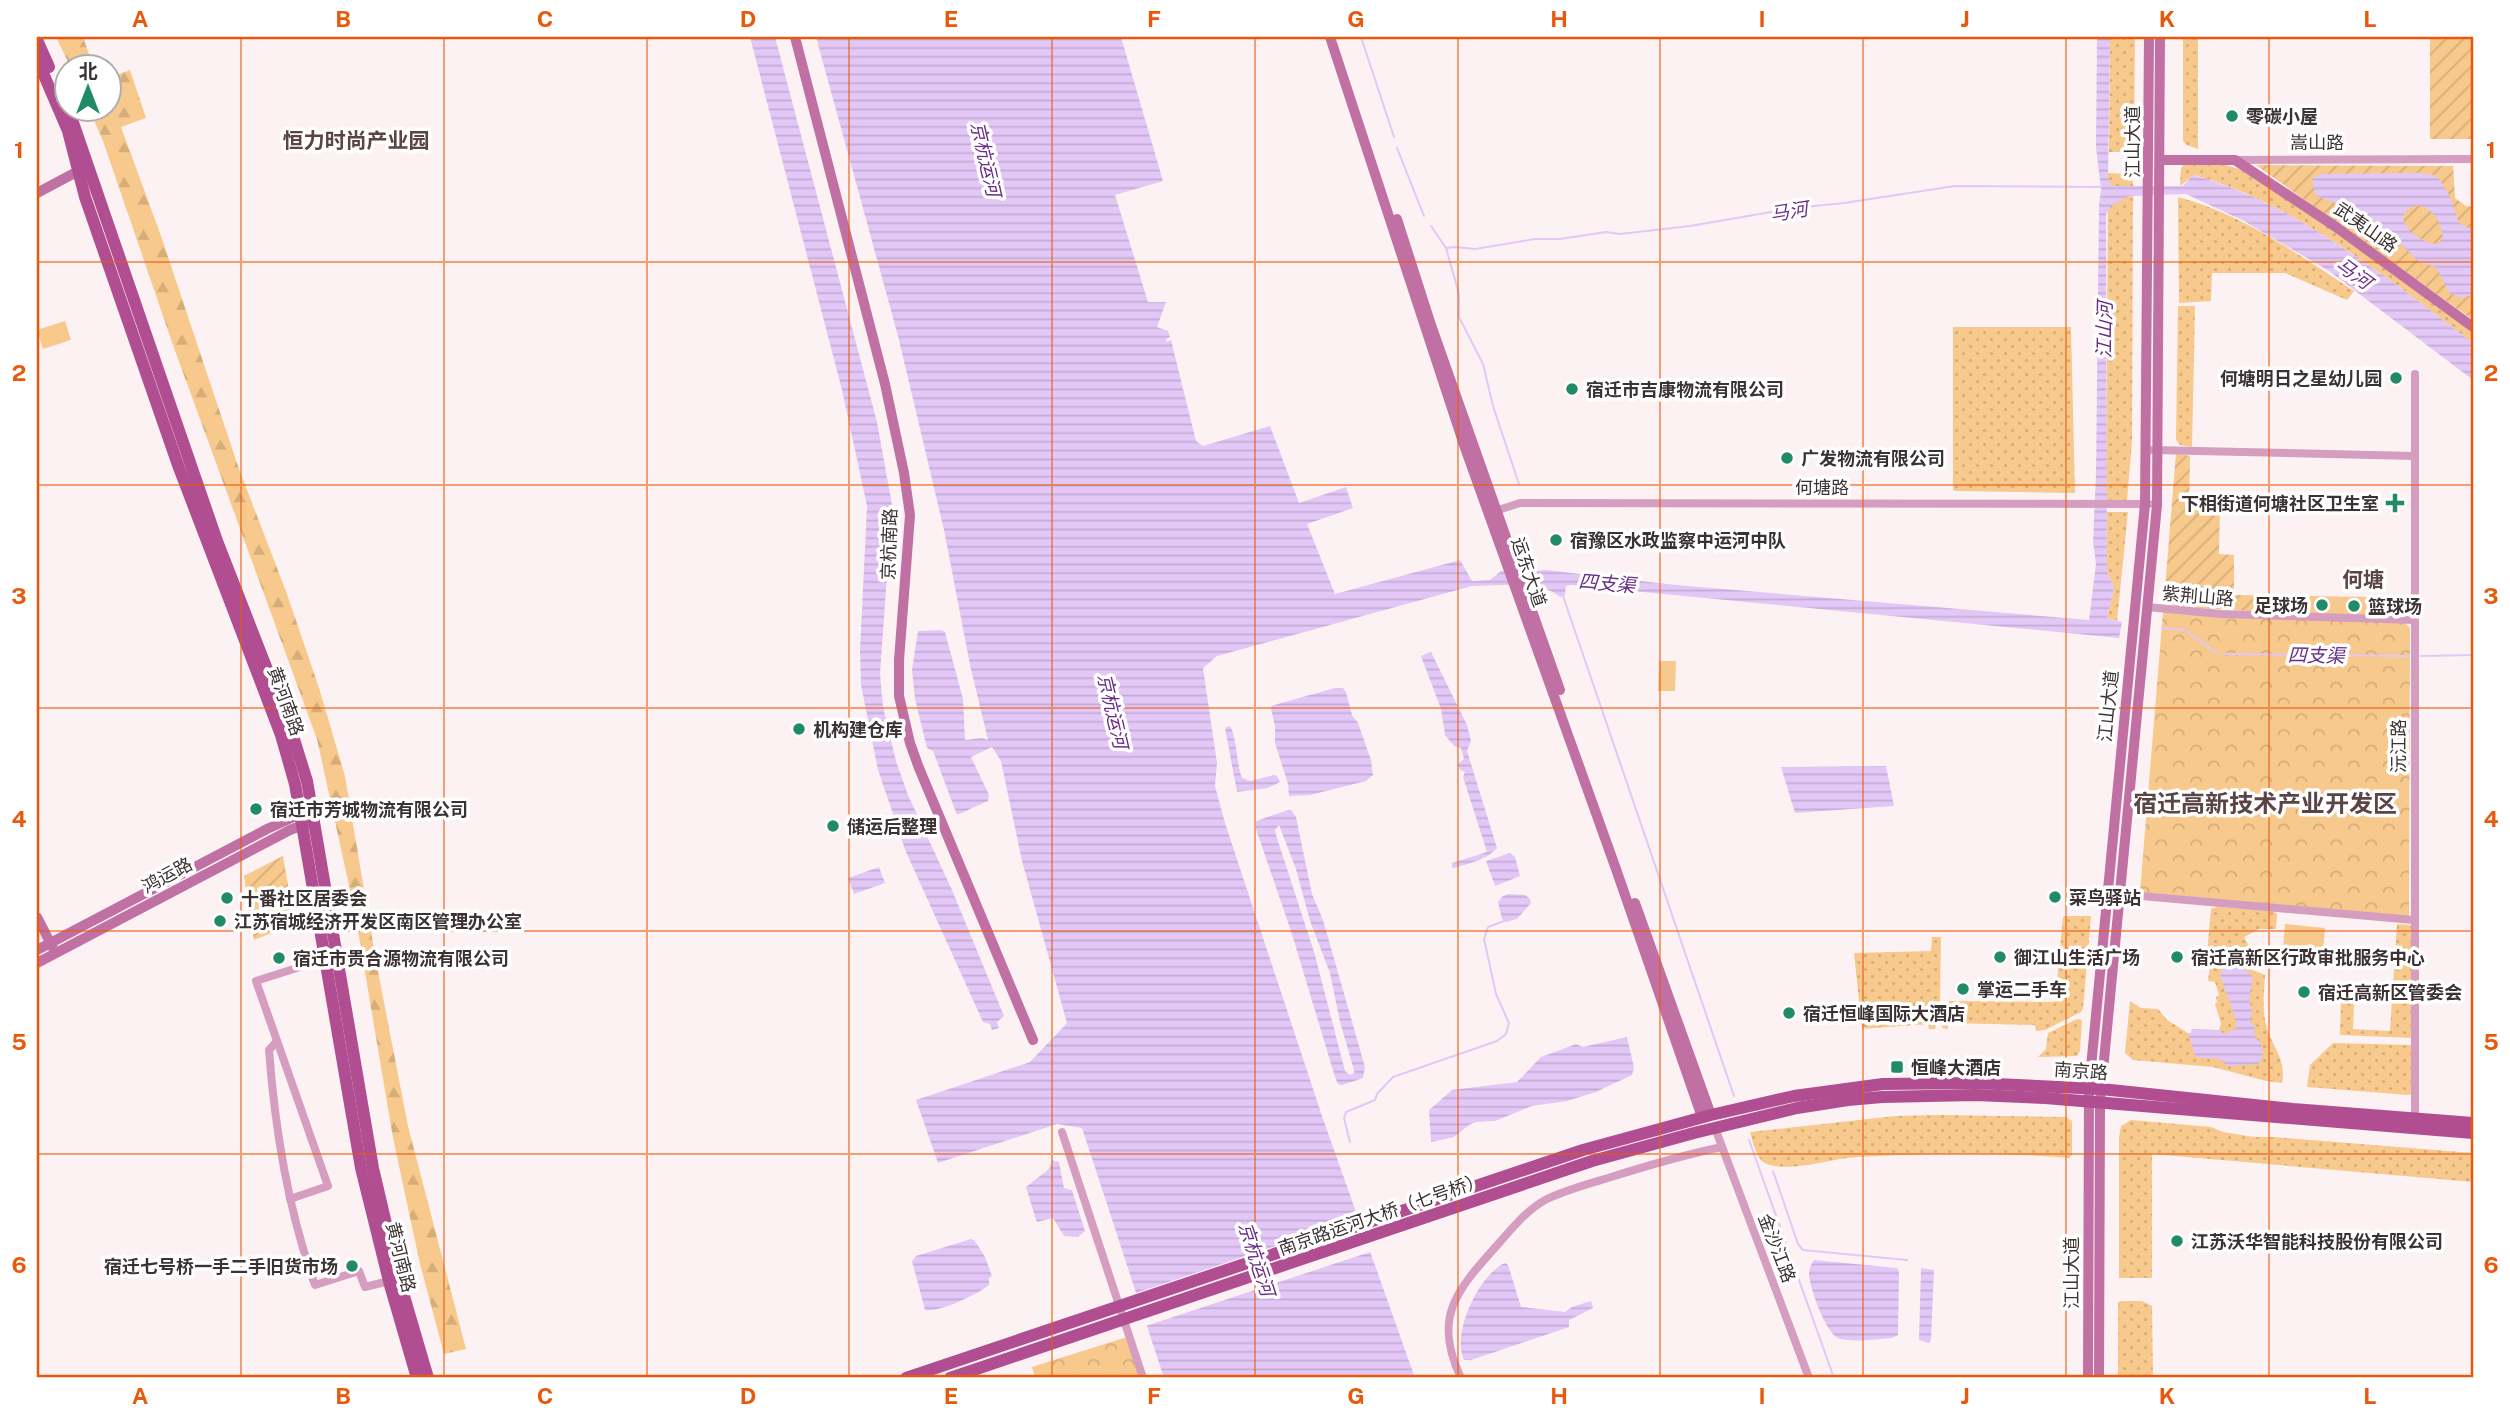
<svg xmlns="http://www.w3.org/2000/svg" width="2510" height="1415" font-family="'Public Sans','Noto Sans SC',sans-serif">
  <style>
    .grass { fill: url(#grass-dots) }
    .forest { fill: url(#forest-firs) }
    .park { fill: url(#park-crowns) }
    .garden { fill: url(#garden-furrows) }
    .pitch { fill: #f7c98c }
    .water { fill: url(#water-rules); fill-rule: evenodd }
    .pier { fill: #fdf2f3 }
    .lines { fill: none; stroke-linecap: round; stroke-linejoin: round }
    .stream { stroke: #e3c7f6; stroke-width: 2 }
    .street { stroke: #d59dbf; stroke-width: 8 }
    .secondary { stroke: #c170a4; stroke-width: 10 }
    .primary { stroke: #b14e91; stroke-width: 12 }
    .grid { fill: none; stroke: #e8590c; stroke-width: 2; stroke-opacity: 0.55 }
    .poi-dot { fill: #218a66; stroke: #fff; stroke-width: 2.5 }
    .labels { text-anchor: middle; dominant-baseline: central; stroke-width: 7; stroke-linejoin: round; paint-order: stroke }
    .poi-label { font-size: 18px; font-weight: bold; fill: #3d3233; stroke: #fff; text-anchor: start }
    .street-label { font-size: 18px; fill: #3d3233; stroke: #fff }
    .water-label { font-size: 19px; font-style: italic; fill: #682e87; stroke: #fff }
    .quarter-label { font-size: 21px; font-weight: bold; fill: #5a4446; stroke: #fff }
    .district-label { font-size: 24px; font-weight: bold; fill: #5a4446; stroke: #fff }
    .neatline { fill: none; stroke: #e8590c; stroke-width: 2.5 }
    .grid-label { font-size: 23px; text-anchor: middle; font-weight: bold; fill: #e8590c }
  </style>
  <defs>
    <pattern id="grass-dots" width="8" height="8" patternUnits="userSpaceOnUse" patternTransform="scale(1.75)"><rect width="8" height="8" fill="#f7c98c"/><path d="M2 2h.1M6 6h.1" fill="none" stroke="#d5ad79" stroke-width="1.8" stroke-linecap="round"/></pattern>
    <pattern id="forest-firs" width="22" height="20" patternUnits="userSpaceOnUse" patternTransform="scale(1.75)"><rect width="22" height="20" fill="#f7c98c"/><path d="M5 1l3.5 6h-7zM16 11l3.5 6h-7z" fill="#d5ad79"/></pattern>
    <pattern id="park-crowns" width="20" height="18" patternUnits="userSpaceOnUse" patternTransform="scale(1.75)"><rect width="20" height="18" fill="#f7c98c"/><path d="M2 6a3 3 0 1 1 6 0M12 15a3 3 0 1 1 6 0" fill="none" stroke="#d5ad79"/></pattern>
    <pattern id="garden-furrows" width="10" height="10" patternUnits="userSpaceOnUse" patternTransform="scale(1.75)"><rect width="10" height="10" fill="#f7c98c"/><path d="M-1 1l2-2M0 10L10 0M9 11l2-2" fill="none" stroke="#d5ad79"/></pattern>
    <pattern id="water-rules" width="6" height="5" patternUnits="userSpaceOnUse" patternTransform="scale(1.75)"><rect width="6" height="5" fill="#e3c7f6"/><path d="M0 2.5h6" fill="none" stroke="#c4abd3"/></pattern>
  </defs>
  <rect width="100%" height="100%" fill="#fdf2f3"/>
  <!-- grass -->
  <g class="grass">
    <polygon points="2110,37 2135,37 2134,150 2130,152 2109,152"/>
    <polygon points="2183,37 2198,37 2198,149 2187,145 2183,141"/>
    <path d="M 2184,164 L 2222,164 L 2239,169 L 2353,241 L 2473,330 L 2473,343 C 2392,281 2293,202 2194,175 L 2180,186 L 2181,168 Z"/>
    <polygon points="2108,173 2127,174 2132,177 2133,182 2132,441 2127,501 2106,500"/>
    <path d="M 2178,197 C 2243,214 2299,255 2354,291 L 2347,300 L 2285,273 L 2212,273 L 2211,301 L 2179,303 Z"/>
    <polygon points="2178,306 2195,306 2192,447 2180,445 2176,440"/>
    <polygon points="1953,327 2071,327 2075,493 1956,491 1953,490"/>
    <polygon points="2107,512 2128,512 2117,621 2107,618 2114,589 2107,570"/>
    <path d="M 2217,907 L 2273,911 L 2277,914 L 2276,929 L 2259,929 L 2244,937 L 2249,946 L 2243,958 L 2250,969 L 2265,975 C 2264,992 2262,1009 2266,1025 C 2272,1047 2287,1060 2282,1083 L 2266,1081 L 2213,1067 L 2133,1060 L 2125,1053 L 2130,1001 L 2141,1008 L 2158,1009 L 2167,1020 L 2188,1033 L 2191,1033 L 2192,1029 L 2219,1030 L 2221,1024 L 2215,1004 L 2217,1002 L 2216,997 L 2219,995 L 2215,982 L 2208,981 L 2210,967 L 2206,966 L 2211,909 Z"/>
    <polygon points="2065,916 2091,916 2083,1009 2081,1012 2045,1030 2036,1031 2035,1025 1948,1023 1948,1029 1942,1028 1949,1001 2055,1002 2063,917"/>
    <polygon points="2397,924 2412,925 2412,1038 2340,1035 2341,1002 2354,1003 2353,1029 2390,1031"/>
    <polygon points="1932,937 1941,937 1940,1001 1935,1029 1929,1029 1928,1024 1862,1029 1854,953 1931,951"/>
    <polygon points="2077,1019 2082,1020 2080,1051 2077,1056 2038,1057 2046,1049 2048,1033"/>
    <polygon points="2333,1043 2412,1045 2412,1094 2408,1095 2307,1087 2310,1065"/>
    <path d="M 1941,1115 L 2066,1117 L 2072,1121 L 2072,1155 L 2069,1158 C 1999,1152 1928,1153 1858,1157 C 1832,1158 1791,1173 1767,1164 C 1756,1160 1753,1142 1750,1132 L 1895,1116 Z"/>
    <polygon points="2131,1120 2211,1127 2223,1132 2254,1137 2274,1137 2473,1153 2473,1182 2152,1154 2152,1278 2119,1278 2119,1138 2121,1126"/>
    <polygon points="2122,1301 2142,1301 2152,1306 2153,1378 2118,1378 2118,1302"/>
  </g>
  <!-- forest -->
  <g class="forest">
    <polygon points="56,37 83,37 93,66 70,66"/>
    <polygon points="130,70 146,118 121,127 160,233 239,469 287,594 319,688 345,776 376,961 408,1126 466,1349 444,1354 420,1264 393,1138 355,913 317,739 174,348 103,141 89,109 108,108 109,78"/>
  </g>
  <!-- park -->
  <g class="park">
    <polygon points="2163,612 2405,623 2410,628 2409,917 2140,892"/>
    <polygon points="1127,1337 1141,1378 1035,1378 1032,1367"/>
  </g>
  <!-- garden -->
  <g class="garden">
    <rect x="2430" y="37" width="43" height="102"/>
    <polygon points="2256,165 2453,166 2455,198 2466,206 2473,207 2473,320"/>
    <polygon points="2176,453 2190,456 2189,505 2220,506 2219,554 2234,555 2234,595 2307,596 2307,614 2179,607 2164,601"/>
    <polygon points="283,856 295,924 254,940 244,876"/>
  </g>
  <!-- pitch -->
  <g class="pitch">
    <polygon points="65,321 71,340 43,349 37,330"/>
    <polygon points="2307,596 2370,597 2370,616 2307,614"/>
    <polygon points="1659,661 1676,661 1675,691 1658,691"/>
    <polygon points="2285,924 2325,928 2322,964 2282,961"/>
  </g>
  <!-- water -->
  <g class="water">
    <polygon points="750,37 775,37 877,422 892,505 880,674 883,707 896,761 908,795 952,890 1004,1016 997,1022 999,1028 992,1030 990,1024 983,1022 906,852 878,770 861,685 860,651 867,506 842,390"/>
    <path d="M 816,37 L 1121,37 L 1163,181 L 1115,195 L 1148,302 L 1166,302 L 1157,327 L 1168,331 L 1170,337 L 1166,339 L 1167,342 L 1171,340 L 1196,441 L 1203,446 L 1270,426 L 1299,503 L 1346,487 L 1353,508 L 1307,524 L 1335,594 L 1460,560 L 1472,581 L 1490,580 L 1501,571 L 1515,572 L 1546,570 L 1676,585 L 2089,620 L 2096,564 L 2093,542 L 2096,474 L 2099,204 L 2101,190 L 2096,147 L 2097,37 L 2110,37 L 2108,179 L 2112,186 L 2183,186 L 2193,175 C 2293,202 2392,281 2473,343 L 2473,380 L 2329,271 L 2244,221 L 2186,194 L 2129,196 L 2112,205 L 2106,214 L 2107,570 L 2114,589 L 2107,618 L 2122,622 L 2119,638 L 1571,585 L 1566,586 L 1565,595 L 1560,597 C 1542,580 1496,586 1472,586 L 1217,656 L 1203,668 L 1217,763 L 1215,786 L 1225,823 L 1322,1116 L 1415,1378 L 1164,1378 L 1082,1128 L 1057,1124 L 938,1163 L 916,1100 L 1030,1062 L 1067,1023 L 1022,861 L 1001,761 L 992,747 L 971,757 L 989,795 L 988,801 L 957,815 L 933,751 L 927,748 L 915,699 L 912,670 L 918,631 L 941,630 L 945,632 L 963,699 L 965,740 L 982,738 L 988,740 L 970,665 L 944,530 L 898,336 Z"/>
    <path d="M 2420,173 L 2433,175 L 2440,180 L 2450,197 L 2459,223 L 2472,230 L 2473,295 C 2444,304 2448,281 2434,266 L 2419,262 L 2401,244 L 2365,231 L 2353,222 L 2341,205 L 2315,195 L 2312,179 L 2321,174 ZM 2418,205 C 2435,210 2439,220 2443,236 L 2439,244 C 2416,244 2384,213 2418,205 Z"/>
    <path d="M 1431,652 L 1467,725 L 1471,741 L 1467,751 L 1497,848 C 1488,859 1468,864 1454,868 L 1452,867 L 1452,863 L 1487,852 L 1463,777 L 1465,772 L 1460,770 L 1458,764 L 1464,759 L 1461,748 L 1454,746 L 1445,735 L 1441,709 L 1421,656 Z"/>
    <polygon points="1335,688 1343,688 1346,692 1352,715 1358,723 1371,760 1373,775 1366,781 1310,795 1289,796 1288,784 1275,743 1275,726 1271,709 1272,706 1281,703"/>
    <path d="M 1230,726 C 1237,737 1236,763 1242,778 L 1250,781 L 1274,775 L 1277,776 L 1280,782 L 1268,788 L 1237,792 L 1225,728 Z"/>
    <polygon points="1886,766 1894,806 1795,813 1781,767"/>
    <path d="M 1288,810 L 1291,810 L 1296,817 L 1312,894 L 1323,920 L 1365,1067 L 1363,1078 L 1342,1085 L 1338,1084 L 1335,1077 L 1291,931 L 1256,829 L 1256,821 ZM 1279,825 L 1296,869 L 1310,921 L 1330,973 L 1340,1022 L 1354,1070 L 1354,1073 L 1350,1075 L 1345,1071 L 1315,955 L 1277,838 L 1275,830 Z"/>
    <polygon points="1510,853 1515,857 1520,876 1495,886 1486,861"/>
    <polygon points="879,867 885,883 854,894 848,878"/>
    <polygon points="1509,894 1525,895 1530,899 1531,903 1517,919 1506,922 1502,919 1498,902 1503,896"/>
    <path d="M 2237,960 L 2253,978 L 2249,999 L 2252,1012 L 2250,1023 L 2255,1026 L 2254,1035 L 2261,1044 L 2263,1057 L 2258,1064 L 2228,1066 L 2218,1058 L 2199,1058 L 2195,1056 L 2188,1033 L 2191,1033 L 2192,1029 L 2218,1030 L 2225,1034 L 2236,1028 C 2238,1015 2223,990 2220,973 L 2230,962 Z"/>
    <polygon points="1627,1037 1634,1068 1632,1075 1596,1092 1567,1101 1532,1106 1495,1121 1476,1122 1469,1125 1454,1137 1431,1142 1429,1110 1452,1090 1517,1082 1541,1057 1576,1044 1583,1047"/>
    <polygon points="1052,1160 1059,1162 1064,1188 1072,1190 1085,1231 1078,1237 1064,1236 1053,1218 1037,1222 1036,1220 1026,1187 1049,1169"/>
    <path d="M 971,1239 L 975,1241 L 985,1257 L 992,1276 L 989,1278 L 989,1285 C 978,1294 939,1313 925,1310 L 912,1261 L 916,1256 Z"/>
    <path d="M 1814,1260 L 1897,1268 L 1899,1272 L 1898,1335 L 1892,1338 C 1879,1339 1849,1343 1838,1338 C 1825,1332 1810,1288 1809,1275 C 1809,1269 1811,1264 1814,1260 Z"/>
    <path d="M 1505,1263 L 1508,1265 L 1521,1307 L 1565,1312 L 1572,1307 L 1591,1301 L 1593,1308 L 1569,1320 L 1569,1327 L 1471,1360 L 1464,1360 C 1451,1334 1479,1274 1505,1263 Z"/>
    <polygon points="1921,1268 1934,1270 1931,1340 1929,1343 1919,1340"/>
  </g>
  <!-- pier -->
  <polygon class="pier" points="1361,1217 1373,1251 1143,1327 1133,1294"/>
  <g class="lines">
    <!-- stream -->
    <g class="stream">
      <polyline points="1361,37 1394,137"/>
      <polyline points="1397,148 1424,216"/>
      <polyline points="1431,226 1446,248 1459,294 1459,317 1483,364 1493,406 1519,484"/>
      <polyline points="1446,248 1455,247 1475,249 1535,239 1560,239 1606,232 1620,234 1690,226 1795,208 1844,203 1955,186 2101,187"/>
      <polyline points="1563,596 1734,1096"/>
      <polyline points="2162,628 2185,630 2217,653"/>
      <polyline points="2224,654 2409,656"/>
      <polyline points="2421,656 2473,655"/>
      <polyline points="1749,1140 1834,1378"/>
      <polyline points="1350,1142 1344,1118 1346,1112 1375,1100 1377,1094 1393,1077 1497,1041 1506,1034 1509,1023 1496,994 1484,939 1488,927 1504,921"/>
      <polyline points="1773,1171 1798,1244 1803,1250 1907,1260"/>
    </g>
    <!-- street -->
    <g class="street">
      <polyline points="2235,160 2473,159"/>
      <polyline points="2152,450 2415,456"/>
      <polyline points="1492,512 1520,503 2149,504"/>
      <polyline points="2147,607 2221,614 2415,620"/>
      <polyline points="2119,894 2414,920"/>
      <path d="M 277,1041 L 269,1050 C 275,1130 288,1210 315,1285 L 359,1271 L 365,1287 L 389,1281"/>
      <polyline points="2415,1119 2415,374"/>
      <polyline points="1715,1128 1809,1378"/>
      <polyline points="1062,1132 1143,1378"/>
      <polyline points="290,1199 328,1186 256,981 325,959"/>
      <path d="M 1461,1378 C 1431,1315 1459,1288 1500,1242 C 1514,1226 1528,1209 1547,1199 C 1566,1190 1588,1184 1608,1178 C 1646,1166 1683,1155 1722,1147"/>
    </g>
    <!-- secondary -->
    <g class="secondary">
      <polyline points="795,37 885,384 904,473 910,515 899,660 899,696 910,743 919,768 1033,1040"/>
      <polyline points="1330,37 1464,445 1616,869 1702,1117"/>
      <polyline points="2160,160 2235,160 2336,227 2473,327"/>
      <polyline points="37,193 84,168"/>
      <polyline points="1397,219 1431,325 1560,690"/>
      <polyline points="1635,903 1711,1115"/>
      <polyline points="37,917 53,948"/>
      <polyline points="37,950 267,829 307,811"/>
      <polyline points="37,963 290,830 308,823"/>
      <polyline points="2088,1378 2089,1088 2145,504 2149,37"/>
      <polyline points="2099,1378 2100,1102 2157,505 2160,37"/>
    </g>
    <!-- primary -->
    <g class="primary">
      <polyline points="37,40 49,67"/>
      <polyline points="37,59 68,131 85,197 178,465 281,735 295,784 361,1168 390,1285 417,1378"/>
      <polyline points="68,108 217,541 293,736 307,781 373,1168 399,1279 428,1378"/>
      <polyline points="906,1378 1583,1150 1711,1115 1794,1096 1883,1084 1975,1083 2101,1089 2293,1109 2473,1123"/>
      <polyline points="950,1378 1592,1161 1694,1133 1797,1108 1848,1100 1882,1097 1975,1095 2045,1098 2473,1133"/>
    </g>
  </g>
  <!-- grid -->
  <path class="grid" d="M 241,37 L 241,1378M 444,37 L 444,1378M 647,37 L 647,1378M 849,37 L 849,1378M 1052,37 L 1052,1378M 1255,37 L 1255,1378M 1458,37 L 1458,1378M 1660,37 L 1660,1378M 1863,37 L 1863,1378M 2066,37 L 2066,1378M 2269,37 L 2269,1378M 37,262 L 2473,262M 37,485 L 2473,485M 37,708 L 2473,708M 37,931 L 2473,931M 37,1154 L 2473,1154"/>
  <!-- markers -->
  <g class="poi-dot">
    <circle cx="2232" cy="116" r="7"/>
    <circle cx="2396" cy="378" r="7"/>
    <circle cx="1572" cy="389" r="7"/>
    <circle cx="1787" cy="458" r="7"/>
    <path d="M2391.5 492.5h7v7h7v7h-7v7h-7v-7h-7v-7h7z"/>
    <circle cx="1556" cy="540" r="7"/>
    <circle cx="2322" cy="605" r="7"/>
    <circle cx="2354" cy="606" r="7"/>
    <circle cx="799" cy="729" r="7"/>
    <circle cx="256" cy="809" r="7"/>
    <circle cx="833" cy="826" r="7"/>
    <circle cx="2055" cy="897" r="7"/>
    <circle cx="227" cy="898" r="7"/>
    <circle cx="220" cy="921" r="7"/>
    <circle cx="2000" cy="957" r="7"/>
    <circle cx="2177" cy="957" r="7"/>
    <circle cx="279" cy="958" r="7"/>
    <circle cx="1963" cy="989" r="7"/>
    <circle cx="2304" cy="992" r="7"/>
    <circle cx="1789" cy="1013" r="7"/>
    <rect x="1890" y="1060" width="14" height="14" rx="3.5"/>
    <circle cx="2177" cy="1241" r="7"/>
    <circle cx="352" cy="1266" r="7"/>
  </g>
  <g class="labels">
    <!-- poi labels -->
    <g class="poi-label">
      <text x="2246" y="116">零碳小屋</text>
      <text x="2382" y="378" text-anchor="end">何塘明日之星幼儿园</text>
      <text x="1586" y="389">宿迁市吉康物流有限公司</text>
      <text x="1801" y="458">广发物流有限公司</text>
      <text x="2379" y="503" text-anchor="end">下相街道何塘社区卫生室</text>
      <text x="1570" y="540">宿豫区水政监察中运河中队</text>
      <text x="2308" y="605" text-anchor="end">足球场</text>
      <text x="2368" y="606">篮球场</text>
      <text x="813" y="729">机构建仓库</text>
      <text x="270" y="809">宿迁市芳城物流有限公司</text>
      <text x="847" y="826">储运后整理</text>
      <text x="2069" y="897">菜鸟驿站</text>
      <text x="241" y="898">十番社区居委会</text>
      <text x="234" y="921">江苏宿城经济开发区南区管理办公室</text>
      <text x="2014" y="957">御江山生活广场</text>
      <text x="2191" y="957">宿迁高新区行政审批服务中心</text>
      <text x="293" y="958">宿迁市贵合源物流有限公司</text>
      <text x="1977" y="989">掌运二手车</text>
      <text x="2318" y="992">宿迁高新区管委会</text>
      <text x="1803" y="1013">宿迁恒峰国际大酒店</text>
      <text x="1911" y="1067">恒峰大酒店</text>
      <text x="2191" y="1241">江苏沃华智能科技股份有限公司</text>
      <text x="338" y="1266" text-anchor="end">宿迁七号桥一手二手旧货市场</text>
    </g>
    <!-- street labels -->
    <g class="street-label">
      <text transform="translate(2132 142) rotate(-90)">江山大道</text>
      <text x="2317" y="142">嵩山路</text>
      <text transform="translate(2366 227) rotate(35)">武夷山路</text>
      <text x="1822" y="487">何塘路</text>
      <text transform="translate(889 544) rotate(-88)">京杭南路</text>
      <text transform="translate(1529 572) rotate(71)">运东大道</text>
      <text transform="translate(2198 596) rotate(5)">紫荆山路</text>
      <text transform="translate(286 701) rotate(70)">黄河南路</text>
      <text transform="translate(2108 706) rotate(-84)">江山大道</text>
      <text transform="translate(2398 746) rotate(-90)">沅江路</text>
      <text transform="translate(167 875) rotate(-28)">鸿运路</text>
      <text transform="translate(2081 1071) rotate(4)">南京路</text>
      <text transform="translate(1381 1214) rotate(-19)">南京路运河大桥（七号桥）</text>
      <text transform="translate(1777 1248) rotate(69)">金沙江路</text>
      <text transform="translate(401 1257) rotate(76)">黄河南路</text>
      <text transform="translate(2071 1273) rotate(-90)">江山大道</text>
    </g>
    <!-- water labels -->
    <g class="water-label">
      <text transform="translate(986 159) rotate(77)">京杭运河</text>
      <text transform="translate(1789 211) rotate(-9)">马河</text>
      <text transform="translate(2354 273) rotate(36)">马河</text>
      <text transform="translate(2104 330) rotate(-89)">江山河</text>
      <text transform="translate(1607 583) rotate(5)">四支渠</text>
      <text transform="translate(2316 655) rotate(1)">四支渠</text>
      <text transform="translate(1113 711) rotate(77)">京杭运河</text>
      <text transform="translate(1257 1259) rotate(72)">京杭运河</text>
    </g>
    <!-- quarter labels -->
    <g class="quarter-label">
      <text x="356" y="140">恒力时尚产业园</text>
      <text x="2363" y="579">何塘</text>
    </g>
    <!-- district labels -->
    <g class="district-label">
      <text x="2265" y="803">宿迁高新技术产业开发区</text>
    </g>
  </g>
  <!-- border -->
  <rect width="2510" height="1415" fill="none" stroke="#ffffff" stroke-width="77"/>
  <!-- north arrow -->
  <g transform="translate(88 88)"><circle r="33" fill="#ffffff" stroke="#b1adad" stroke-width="2"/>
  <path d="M0-5L12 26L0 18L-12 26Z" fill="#218a66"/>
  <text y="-10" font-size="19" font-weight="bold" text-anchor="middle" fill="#3d3233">北</text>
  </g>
  <rect x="38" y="38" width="2434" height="1338" class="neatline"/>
  <g class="grid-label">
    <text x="140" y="27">A</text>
    <text x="343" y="27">B</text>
    <text x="545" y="27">C</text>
    <text x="748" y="27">D</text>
    <text x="951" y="27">E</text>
    <text x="1154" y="27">F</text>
    <text x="1356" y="27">G</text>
    <text x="1559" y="27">H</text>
    <text x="1762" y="27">I</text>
    <text x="1965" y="27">J</text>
    <text x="2167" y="27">K</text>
    <text x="2370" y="27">L</text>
    <text x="19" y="158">1</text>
    <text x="2491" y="158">1</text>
    <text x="19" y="381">2</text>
    <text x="2491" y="381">2</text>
    <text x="19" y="604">3</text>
    <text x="2491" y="604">3</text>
    <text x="19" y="827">4</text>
    <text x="2491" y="827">4</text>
    <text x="19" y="1050">5</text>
    <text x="2491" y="1050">5</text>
    <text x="19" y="1273">6</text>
    <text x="2491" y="1273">6</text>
    <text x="140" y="1404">A</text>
    <text x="343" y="1404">B</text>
    <text x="545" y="1404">C</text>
    <text x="748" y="1404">D</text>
    <text x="951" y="1404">E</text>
    <text x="1154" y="1404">F</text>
    <text x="1356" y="1404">G</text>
    <text x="1559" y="1404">H</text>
    <text x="1762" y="1404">I</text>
    <text x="1965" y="1404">J</text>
    <text x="2167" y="1404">K</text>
    <text x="2370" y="1404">L</text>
  </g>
</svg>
